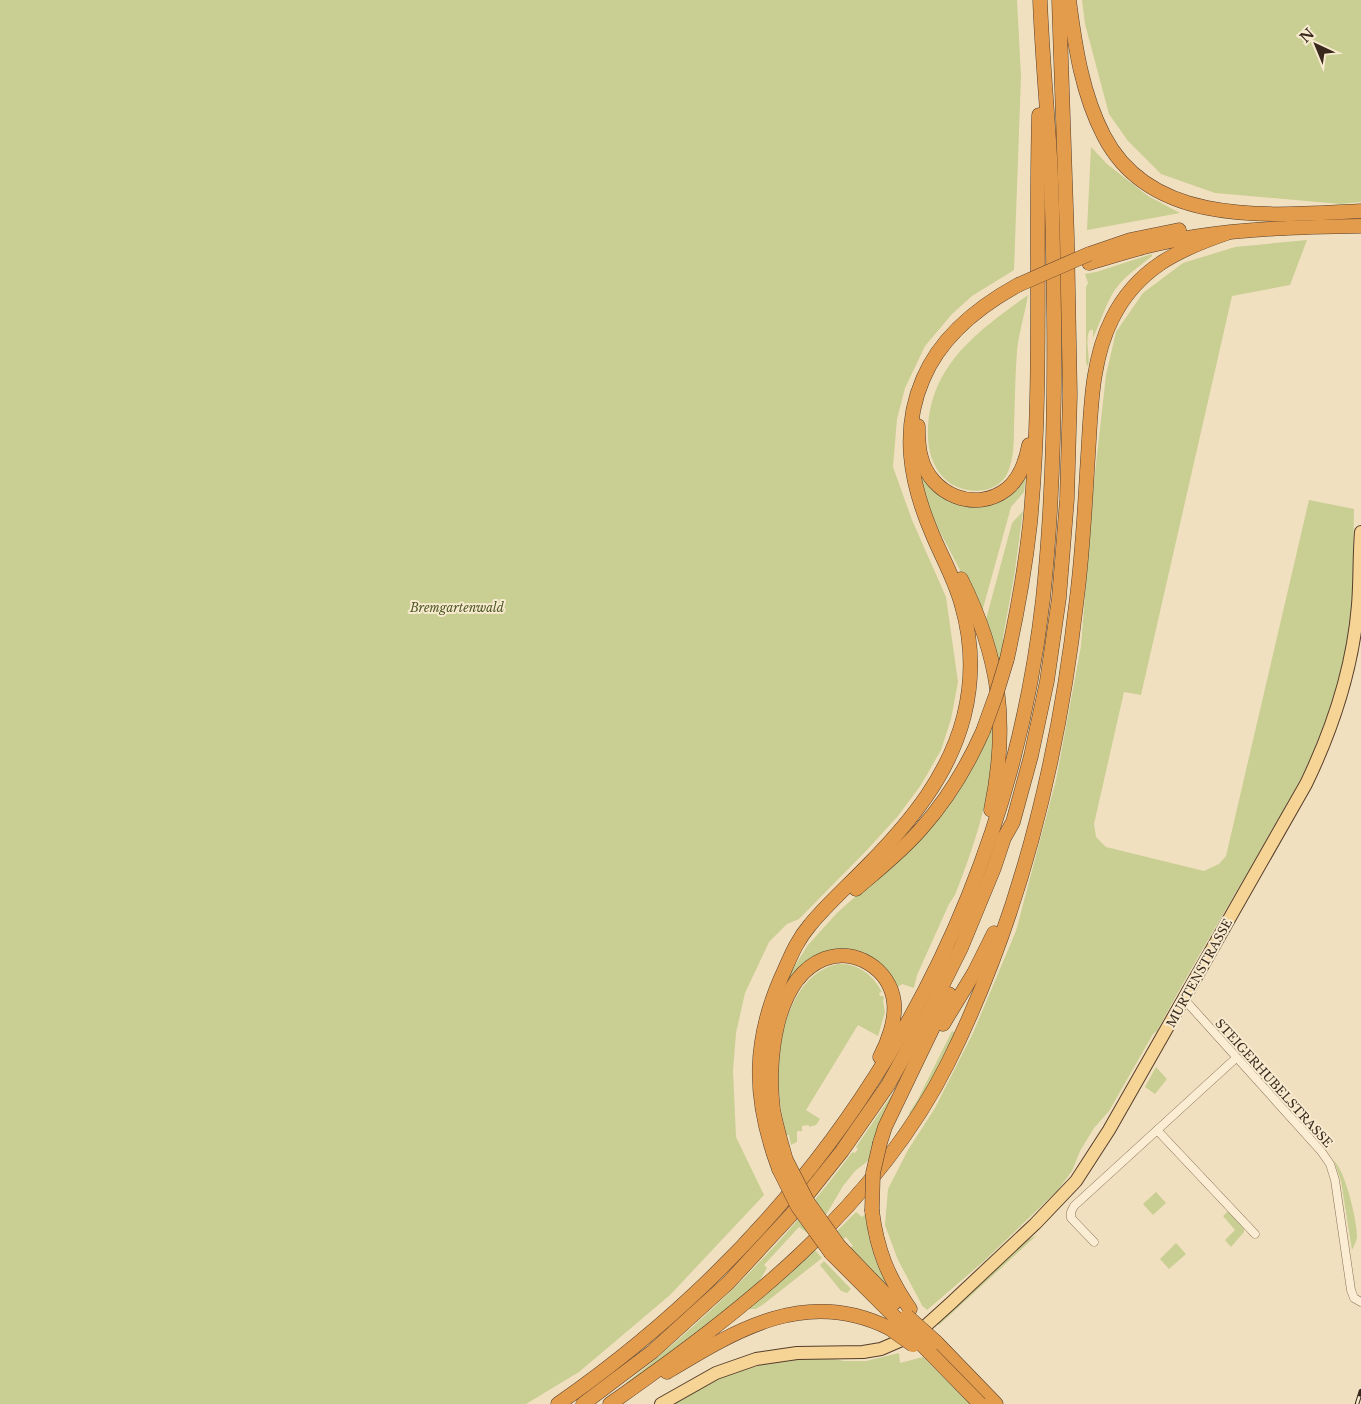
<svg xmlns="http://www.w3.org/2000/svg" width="1361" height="1404" font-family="'Libre Baskerville',serif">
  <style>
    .green { fill: #c9ce93 }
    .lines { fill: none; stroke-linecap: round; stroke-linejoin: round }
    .street-casing { stroke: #897057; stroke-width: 9 }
    .primary-casing { stroke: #563e2c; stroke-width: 14 }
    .highway-casing { stroke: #563e2c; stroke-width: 15 }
    .street { stroke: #faedd3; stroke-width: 8 }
    .primary { stroke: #f5d495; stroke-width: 12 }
    .highway { stroke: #e39b4c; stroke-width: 14 }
    .rail-casing { stroke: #38291c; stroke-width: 4.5 }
    .rail { stroke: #f7eacf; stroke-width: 2.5; stroke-dasharray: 8; stroke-linecap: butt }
    .highway-bridge-casing { stroke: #563e2c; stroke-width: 15; stroke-linecap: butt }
    .highway-bridge { stroke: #e39b4c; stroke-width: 14 }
    .labels { text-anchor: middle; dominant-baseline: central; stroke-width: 4; stroke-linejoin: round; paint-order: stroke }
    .park-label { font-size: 12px; font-style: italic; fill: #4a5522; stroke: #f7eacf }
    .street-label { font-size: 12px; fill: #38291c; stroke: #f7eacf }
  </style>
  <rect width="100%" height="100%" fill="#f0e0bf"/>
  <!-- green -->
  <g class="green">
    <polygon points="0,0 1017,0 1021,76 1014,270 972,296 952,314 925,346 905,388 897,419 893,467 912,520 946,597 958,682 951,719 941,750 921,785 898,816 866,851 799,919 787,924 769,942 745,993 736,1033 733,1071 736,1137 764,1195 670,1295 579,1372 526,1404 0,1404"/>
    <polygon points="1082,0 1361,0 1361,202 1340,204 1215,193 1161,174 1128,141 1109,114 1085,24"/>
    <polygon points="1091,147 1107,164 1148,196 1180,213 1087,230"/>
    <path d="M 1307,240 L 1290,285 L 1232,296 L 1141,695 L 1124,692 L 1094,824 L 1096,837 L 1106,847 L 1204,871 L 1219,864 L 1226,856 L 1309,500 L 1354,509 C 1353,539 1354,570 1352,600 C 1349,637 1342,673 1331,708 C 1317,754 1291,796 1268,837 C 1231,902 1192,965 1157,1031 L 1153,1034 L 1109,1111 L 1094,1128 L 1080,1151 L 1072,1171 L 1057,1191 L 984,1261 L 927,1310 L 924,1307 L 923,1307 L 898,1260 L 885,1225 L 888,1189 L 908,1150 L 935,1108 L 973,1033 L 1016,931 L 1056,780 L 1081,646 L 1094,482 L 1106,375 L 1116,332 L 1143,293 L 1183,263 L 1235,247 Z"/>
    <path d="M 1152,254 L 1152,256 C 1139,267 1124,276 1114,291 C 1105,306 1100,323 1093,338 L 1093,330 L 1090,330 C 1084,340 1091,356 1088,367 L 1086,363 L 1086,287 L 1088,283 L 1085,274 L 1096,272 Z"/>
    <path d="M 1028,295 C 1025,313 1019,332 1017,351 C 1015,376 1015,401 1014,427 C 1014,440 1014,458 1008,472 C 997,497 960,495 944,478 C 931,465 927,446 928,429 C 931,363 980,330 1028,295 Z"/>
    <polygon points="921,468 968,503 1026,475 1024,492 1011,507 982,612 939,530 926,501 918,476"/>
    <polygon points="1023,511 1014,577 1003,637 1004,650 998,672 985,623 1012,523"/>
    <path d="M 993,719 C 993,733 994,748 992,762 C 987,808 972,851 955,895 L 949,904 L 917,975 L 914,988 L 902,984 L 898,987 L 898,994 L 894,986 L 839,952 L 780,997 L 792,970 L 808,945 L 837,913 L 894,862 Z"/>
    <path d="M 838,964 C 858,963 873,975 882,992 L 879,993 L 880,996 L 883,996 L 884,998 L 883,1001 L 885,1012 L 878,1036 L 858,1025 L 806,1110 L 820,1119 L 816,1125 L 809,1127 L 809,1125 L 802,1126 L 802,1131 L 797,1131 L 797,1142 L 791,1145 L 789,1135 L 786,1135 C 782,1115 778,1095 778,1074 C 778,1035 793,973 838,964 Z"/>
    <path d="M 952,1031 L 956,1033 L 941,1066 L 932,1079 L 932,1083 L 908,1124 L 895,1141 L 893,1140 C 898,1129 905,1124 910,1114 L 909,1113 L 918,1099 Z"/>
    <polygon points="1156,1067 1167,1079 1155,1094 1145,1087"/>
    <path d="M 893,1093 L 894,1094 L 869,1160 L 855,1171 L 843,1186 L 813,1237 L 799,1227 L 764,1265 L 767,1268 L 754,1290 L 627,1385 L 626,1383 C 711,1316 786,1241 850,1155 L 853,1152 L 855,1153 L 858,1149 L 856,1147 Z"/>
    <path d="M 1334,1161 C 1345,1170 1357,1220 1357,1236 C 1357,1240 1354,1246 1352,1250 L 1341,1181 Z"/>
    <polygon points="1156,1192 1166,1203 1153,1215 1143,1204"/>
    <polygon points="1228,1211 1244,1229 1244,1232 1231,1247 1225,1240 1235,1230 1223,1216"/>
    <path d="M 856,1212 L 862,1217 L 865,1214 C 868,1238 875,1261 886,1282 L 884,1284 L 850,1248 L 853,1246 L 846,1237 L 843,1239 L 837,1231 Z"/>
    <polygon points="1037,1235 939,1325 938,1324 1029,1239"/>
    <polygon points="1176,1243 1186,1254 1169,1269 1160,1259"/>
    <polygon points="814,1249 822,1258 765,1303 756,1309 749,1309 747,1308"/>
    <polygon points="824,1261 851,1289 847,1293 841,1291 820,1265"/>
    <polygon points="899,1353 900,1363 923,1357 970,1404 671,1404 729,1373 786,1359 826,1357 844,1361 866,1361"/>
  </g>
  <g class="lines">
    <defs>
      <g id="street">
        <polyline points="1184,999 1321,1151 1330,1164 1335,1180 1351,1290 1354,1298 1361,1302"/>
        <polyline points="1157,1130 1255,1234"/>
        <polyline points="1094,1242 1071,1218 1071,1212 1074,1206 1236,1058"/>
      </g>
      <path id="primary" d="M 661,1404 L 716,1373 L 756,1359 L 797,1353 L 863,1352 L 881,1349 L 911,1336 L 920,1331 L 951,1303 L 1035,1224 L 1076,1181 L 1109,1130 L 1306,784 C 1333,728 1353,667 1358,605 C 1360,581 1359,557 1361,532"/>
      <g id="highway">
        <path d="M 1069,0 C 1075,46 1082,94 1104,136 C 1152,229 1273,215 1361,211"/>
        <polyline points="1089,254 1130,240 1179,230"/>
        <path d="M 1089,263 C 1123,253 1157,242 1193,237 C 1248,228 1305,227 1361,226"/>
        <path d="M 918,426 C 918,437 918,447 921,457 C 930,494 975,514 1007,489 C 1020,478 1026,461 1029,445"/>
        <path d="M 961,579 C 1000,657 1009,724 991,810"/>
        <path d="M 1007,659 C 1017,614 1025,570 1030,524 C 1043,389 1035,251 1039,115"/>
        <path d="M 856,889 C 878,870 902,851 921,829 C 947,800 967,767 983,731"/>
        <polyline points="943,1024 974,973 994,933"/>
        <polyline points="880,1143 885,1127 949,994"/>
        <path d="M 786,1160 C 781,1143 776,1126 773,1109 C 767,1063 774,979 824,959 C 855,947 890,969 894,1002 C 896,1020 888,1042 880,1057"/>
        <path d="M 779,1169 C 752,1097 752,1039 785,969 C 792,953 798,939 810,925 C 828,903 850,884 870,863 C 911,821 949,775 964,716 C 973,680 972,641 962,606 C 955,579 941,556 931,531 C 910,481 901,430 923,379 C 941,336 978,307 1018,285"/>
        <path d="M 872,1211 C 877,1250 888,1277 910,1309"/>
        <polyline points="839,1246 894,1303"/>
        <polyline points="831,1253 898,1320"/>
        <polyline points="936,1342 996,1404"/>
        <path d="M 667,1372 C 738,1329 807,1287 889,1328"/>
        <path d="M 558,1404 C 832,1213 1005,931 1043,599 C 1053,504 1055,410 1054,315 C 1053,263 1053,210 1050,157 C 1047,105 1042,53 1040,0"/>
        <polyline points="583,1404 652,1352 728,1283 791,1215 842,1151 888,1085 932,1006 961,948 994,868 1004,838 1013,822 1031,756 1047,681 1059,598 1067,499 1070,395 1067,237 1059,0"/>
        <path d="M 610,1404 C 741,1312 875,1209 948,1063 C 1020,918 1059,757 1077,597 C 1083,550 1085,503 1088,456 C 1091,410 1091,361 1112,319 C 1137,269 1177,250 1227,233"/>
      </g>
    </defs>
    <!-- street casing -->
    <use href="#street" class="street-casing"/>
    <!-- primary casing -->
    <use href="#primary" class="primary-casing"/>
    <!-- highway casing -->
    <use href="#highway" class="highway-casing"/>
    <!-- street -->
    <use href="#street" class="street"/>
    <!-- primary -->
    <use href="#primary" class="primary"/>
    <!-- highway -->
    <use href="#highway" class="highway"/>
    <defs>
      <polyline id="rail" points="1357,1404 1361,1391"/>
    </defs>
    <!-- rail casing -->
    <use href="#rail" class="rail-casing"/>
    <!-- rail -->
    <use href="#rail" class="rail"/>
    <defs>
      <g id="highway-bridge">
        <polyline points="1018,285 1089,254"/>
        <polyline points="983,731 996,695 1007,659"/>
        <polyline points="786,1160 807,1201 839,1246"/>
        <polyline points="779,1169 798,1207 831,1253"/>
        <polyline points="872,1211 873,1173 880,1143"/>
        <polyline points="907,1316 936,1342"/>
        <polyline points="898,1320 980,1404"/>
        <polyline points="889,1328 913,1345"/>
      </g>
    </defs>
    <!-- highway-bridge casing -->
    <use href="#highway-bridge" class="highway-bridge-casing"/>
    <!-- highway-bridge -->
    <use href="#highway-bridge" class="highway-bridge"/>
  </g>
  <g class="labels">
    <!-- park labels -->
    <g class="park-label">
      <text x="457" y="607">Bremgartenwald</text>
    </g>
    <!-- street labels -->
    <g class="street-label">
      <text transform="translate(1199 973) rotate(-61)">MURTENSTRASSE</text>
      <text transform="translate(1274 1083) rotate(48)">STEIGERHUBELSTRASSE</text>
    </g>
  </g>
  <!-- north arrow -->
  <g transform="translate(1316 45) rotate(316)" stroke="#f7eacf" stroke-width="4" paint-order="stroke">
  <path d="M0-4L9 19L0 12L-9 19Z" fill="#38291c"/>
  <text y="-8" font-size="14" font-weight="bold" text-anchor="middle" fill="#38291c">N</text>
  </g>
</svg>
